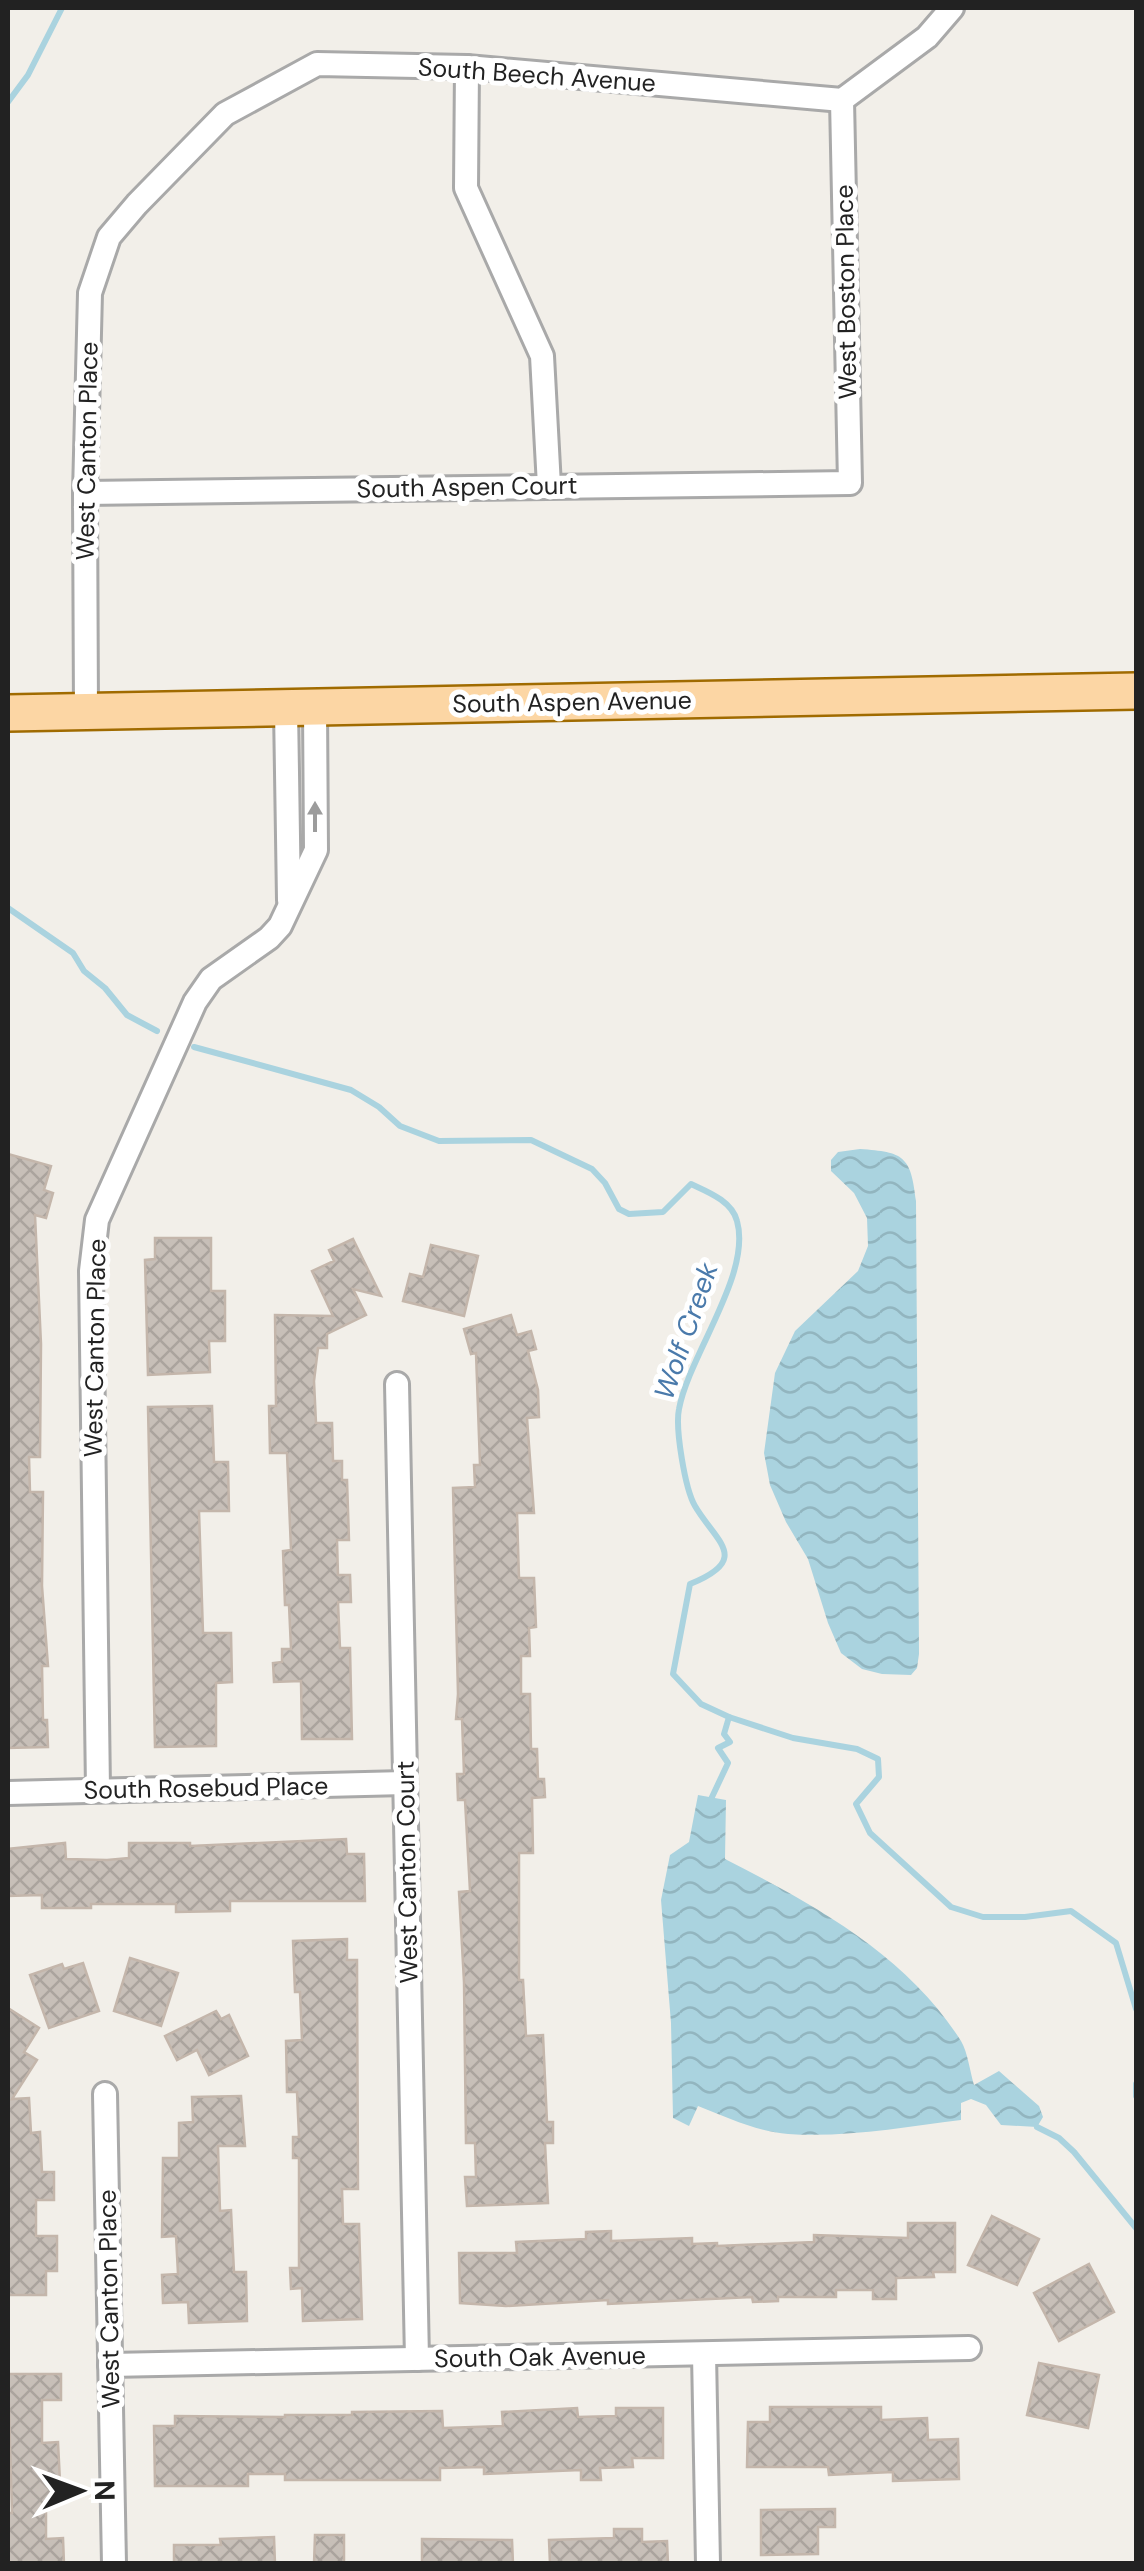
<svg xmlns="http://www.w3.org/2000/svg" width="1144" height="2571" font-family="'DM Sans',sans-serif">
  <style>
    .water { fill: url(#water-waves) }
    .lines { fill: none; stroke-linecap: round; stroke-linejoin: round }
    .stream { stroke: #aad3df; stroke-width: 6 }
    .building { fill: url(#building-cross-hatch); stroke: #c4b6ab; stroke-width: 2.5 }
    .street-casing { stroke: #a9a9a9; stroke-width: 28 }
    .primary-casing { stroke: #a06b00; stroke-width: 40 }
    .street { stroke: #fff; stroke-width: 22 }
    .primary { stroke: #fcd6a4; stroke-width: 35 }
    .oneway { fill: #9c9c9c }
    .labels { text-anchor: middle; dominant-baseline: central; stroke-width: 10; stroke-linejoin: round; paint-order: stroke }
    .street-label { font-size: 25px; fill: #222; stroke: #fff }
    .water-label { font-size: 28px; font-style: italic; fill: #4a7aab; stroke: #fff }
  </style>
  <defs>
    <pattern id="water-waves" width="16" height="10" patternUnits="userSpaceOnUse" patternTransform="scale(2.5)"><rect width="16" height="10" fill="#aad3df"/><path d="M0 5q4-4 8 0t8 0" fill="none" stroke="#92b5bf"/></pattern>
    <pattern id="building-cross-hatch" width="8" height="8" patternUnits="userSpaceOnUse" patternTransform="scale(2.5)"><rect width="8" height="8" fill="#c7bfb8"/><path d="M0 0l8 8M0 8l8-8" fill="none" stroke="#aba49e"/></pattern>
  </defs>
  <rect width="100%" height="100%" fill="#f2efe9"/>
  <!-- water -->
  <g class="water">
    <path d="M 860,1149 C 904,1152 911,1156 916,1201 L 919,1654 L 917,1668 L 911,1675 L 882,1674 L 862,1669 L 841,1653 L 828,1623 L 808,1559 L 786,1522 L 770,1485 L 764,1453 L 775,1373 L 795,1331 L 858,1271 L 868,1246 L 867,1218 L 854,1193 L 831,1171 L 831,1160 L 838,1152 Z"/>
    <path d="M 698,1795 L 726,1800 L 725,1859 C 813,1904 907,1955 961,2041 C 968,2053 970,2072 974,2085 L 999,2071 L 1039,2106 L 1043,2117 L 1037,2127 L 1001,2125 L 986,2105 L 971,2099 L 961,2103 L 961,2120 C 905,2127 845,2138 788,2134 C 757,2132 727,2117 698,2106 L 689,2126 L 673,2118 L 671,2023 L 661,1900 L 670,1855 L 689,1842 Z"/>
  </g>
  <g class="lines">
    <!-- stream -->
    <g class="stream">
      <polyline points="8,102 28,75 62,8"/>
      <polyline points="8,908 73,953 84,971 105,988 127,1015 157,1031"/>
      <path d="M 194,1047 L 351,1090 L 379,1107 L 400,1126 L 439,1141 L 531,1140 L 592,1169 L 605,1183 L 619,1209 L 629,1214 L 663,1212 L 691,1184 C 708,1192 732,1201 737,1221 C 752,1274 689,1355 679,1409 C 675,1428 685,1489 695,1506 C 716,1542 752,1559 690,1584 L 673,1674 L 701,1704 L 729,1717 L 793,1738 L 857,1749 L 878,1759 L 879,1777 L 856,1804 L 870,1833 L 951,1907 L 983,1917 L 1025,1917 L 1071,1911 L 1116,1943 L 1136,2009"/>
      <polyline points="712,1797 728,1763 718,1748 730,1742 724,1734 729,1717"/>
      <polyline points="1136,2084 1136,2096"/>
      <polyline points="1037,2127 1059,2138 1074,2152 1136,2228"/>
    </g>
  </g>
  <!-- building -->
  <g class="building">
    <polygon points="8,1154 51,1166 44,1190 53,1193 46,1218 35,1215 41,1344 40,1457 29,1457 30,1492 43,1492 42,1586 48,1666 42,1666 43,1720 47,1720 48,1747 8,1748"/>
    <polygon points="155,1238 211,1238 211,1291 225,1291 225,1341 209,1341 210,1372 148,1375 145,1260 155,1259"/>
    <polygon points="353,1239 381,1296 353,1289 366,1315 327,1334 327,1348 318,1348 314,1381 316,1423 332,1423 333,1461 342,1461 342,1480 347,1480 349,1540 337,1540 338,1575 350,1575 351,1602 338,1602 340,1648 350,1648 352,1739 302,1739 301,1681 274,1682 273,1663 282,1662 282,1649 291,1649 289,1605 285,1605 283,1551 291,1550 287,1453 270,1453 269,1406 276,1406 275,1315 333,1316 312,1271 334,1261 329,1250"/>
    <polygon points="431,1245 478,1256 464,1316 403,1301 410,1274 423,1277"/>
    <polygon points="511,1315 517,1335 531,1331 536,1349 528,1351 538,1390 539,1417 527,1418 534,1513 517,1513 519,1578 534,1578 536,1627 529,1628 530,1656 521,1656 521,1694 530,1694 531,1749 537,1749 538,1779 544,1779 545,1797 532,1798 533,1853 519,1853 519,1980 523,1980 526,2036 543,2035 547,2122 553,2122 553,2143 545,2143 548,2203 467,2206 465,2177 476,2177 475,2143 466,2143 464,1982 459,1892 470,1891 465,1800 458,1800 457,1774 464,1774 462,1719 456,1719 458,1694 453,1488 475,1487 474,1465 480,1465 476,1353 471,1354 464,1329"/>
    <polygon points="212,1406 214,1462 228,1462 229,1511 199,1511 203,1633 231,1633 232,1682 216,1683 216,1746 155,1747 148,1407"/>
    <polygon points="346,1839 347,1854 364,1854 365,1901 230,1901 230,1911 176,1912 176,1904 91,1904 91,1908 42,1908 42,1895 8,1896 8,1849 65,1843 66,1859 107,1860 129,1858 129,1843 190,1843 190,1846"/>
    <polygon points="347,1939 347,1960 357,1960 358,2189 342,2189 343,2224 359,2224 362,2319 303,2321 302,2288 291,2289 290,2268 299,2268 299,2158 293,2158 293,2137 299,2137 297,2092 287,2092 286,2041 302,2040 300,1992 295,1992 293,1941"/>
    <polygon points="130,1958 178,1973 161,2026 114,2011"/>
    <polygon points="83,1963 99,2011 49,2028 30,1975 62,1964 64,1969"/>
    <polygon points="8,2008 39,2028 24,2052 37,2060 12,2099 29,2098 31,2133 40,2132 42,2172 54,2172 54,2200 36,2200 36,2236 57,2236 57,2271 46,2271 46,2295 8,2295"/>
    <polygon points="216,2011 221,2019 229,2015 248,2056 209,2075 197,2050 177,2060 165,2036"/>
    <polygon points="241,2096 245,2146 218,2146 220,2211 231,2210 234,2272 246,2272 247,2321 189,2323 188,2302 163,2303 162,2275 178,2274 176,2236 162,2237 163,2158 179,2158 179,2123 193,2122 192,2097"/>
    <polygon points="992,2216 1039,2239 1017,2285 968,2265"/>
    <polygon points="908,2223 955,2223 955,2272 933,2272 934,2277 896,2278 896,2299 873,2299 873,2290 836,2290 836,2297 778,2297 778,2301 753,2302 752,2297 608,2304 608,2300 506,2306 460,2303 459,2253 517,2253 516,2242 586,2239 586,2232 611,2231 611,2241 692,2238 692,2244 717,2243 717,2246 814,2242 814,2235 908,2238"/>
    <polygon points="1089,2264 1114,2312 1059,2341 1034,2293"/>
    <polygon points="1039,2363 1099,2375 1088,2428 1027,2415"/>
    <polygon points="8,2374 61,2374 61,2400 42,2400 42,2443 58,2442 61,2502 46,2503 46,2539 63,2538 64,2564 8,2564 8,2513 12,2513"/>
    <polygon points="770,2407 881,2407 881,2420 927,2418 928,2440 958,2439 959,2479 893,2481 893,2472 829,2475 828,2467 747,2467 748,2422 770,2422"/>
    <polygon points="577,2408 578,2417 616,2416 616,2408 663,2408 663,2458 632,2458 633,2467 600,2468 601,2480 581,2480 581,2470 484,2474 484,2467 440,2468 440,2480 285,2480 285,2474 248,2474 248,2486 155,2486 154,2426 175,2426 175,2416 285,2417 285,2415 352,2415 352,2412 442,2411 443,2428 503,2426 502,2412"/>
    <polygon points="835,2509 835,2527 818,2527 818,2554 761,2555 761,2510"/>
    <polygon points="614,2529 642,2529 642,2542 667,2541 668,2564 550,2564 549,2540 614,2538"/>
    <polygon points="315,2535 344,2535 344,2564 314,2564"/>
    <polygon points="274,2537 275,2564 174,2564 174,2545 221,2545 220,2539"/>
    <polygon points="422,2539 512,2540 513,2564 422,2564"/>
  </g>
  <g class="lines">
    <defs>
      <g id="street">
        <polyline points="467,67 466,188 542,356 549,486"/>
        <polyline points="85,493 850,483 842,100"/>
        <polyline points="286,709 289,900"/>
        <polyline points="86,712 85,493 90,293 109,237 137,204 225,114 317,64 467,67 842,100 927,37 952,8"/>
        <polyline points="397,1384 417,2359"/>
        <polyline points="98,1790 91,1271 97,1220 195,1002 211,979 269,938 280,926 316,850 315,708"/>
        <polyline points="8,1793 405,1783"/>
        <polyline points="105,2094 114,2564"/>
        <polyline points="704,2354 708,2564"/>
        <polyline points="110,2365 969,2348"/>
      </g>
      <polyline id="primary" points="8,713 1136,691"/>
    </defs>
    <!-- street casing -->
    <use href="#street" class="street-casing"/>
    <!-- primary casing -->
    <use href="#primary" class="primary-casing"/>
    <!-- street -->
    <use href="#street" class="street"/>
    <!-- primary -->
    <use href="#primary" class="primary"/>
  </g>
  <!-- one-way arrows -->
  <defs><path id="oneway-solid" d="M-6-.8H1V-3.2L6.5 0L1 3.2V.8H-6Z" transform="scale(2.5)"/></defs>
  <use class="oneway" href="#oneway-solid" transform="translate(315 817) rotate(-90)"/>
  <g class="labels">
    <!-- street labels -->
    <g class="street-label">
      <text transform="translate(537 75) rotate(4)">South Beech Avenue</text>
      <text transform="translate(846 292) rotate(-91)">West Boston Place</text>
      <text transform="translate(87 451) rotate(-89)">West Canton Place</text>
      <text transform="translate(467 487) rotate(-1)">South Aspen Court</text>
      <text transform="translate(572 702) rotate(-1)">South Aspen Avenue</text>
      <text transform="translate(95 1348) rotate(-89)">West Canton Place</text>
      <text transform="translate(206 1788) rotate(-1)">South Rosebud Place</text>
      <text transform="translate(407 1872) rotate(-91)">West Canton Court</text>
      <text transform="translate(109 2299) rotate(-91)">West Canton Place</text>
      <text transform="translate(540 2357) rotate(-1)">South Oak Avenue</text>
    </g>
    <!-- water labels -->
    <g class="water-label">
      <text transform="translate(686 1331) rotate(-71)">Wolf Creek</text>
    </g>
  </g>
  <!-- border -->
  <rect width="1144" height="2571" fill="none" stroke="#222222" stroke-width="20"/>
  <!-- north arrow -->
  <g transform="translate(80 2491) rotate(89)" stroke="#ffffff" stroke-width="8" paint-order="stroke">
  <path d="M0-8L18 38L0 25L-18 38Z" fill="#222222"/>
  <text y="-15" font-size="28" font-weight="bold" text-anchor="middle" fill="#222222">N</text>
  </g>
</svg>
